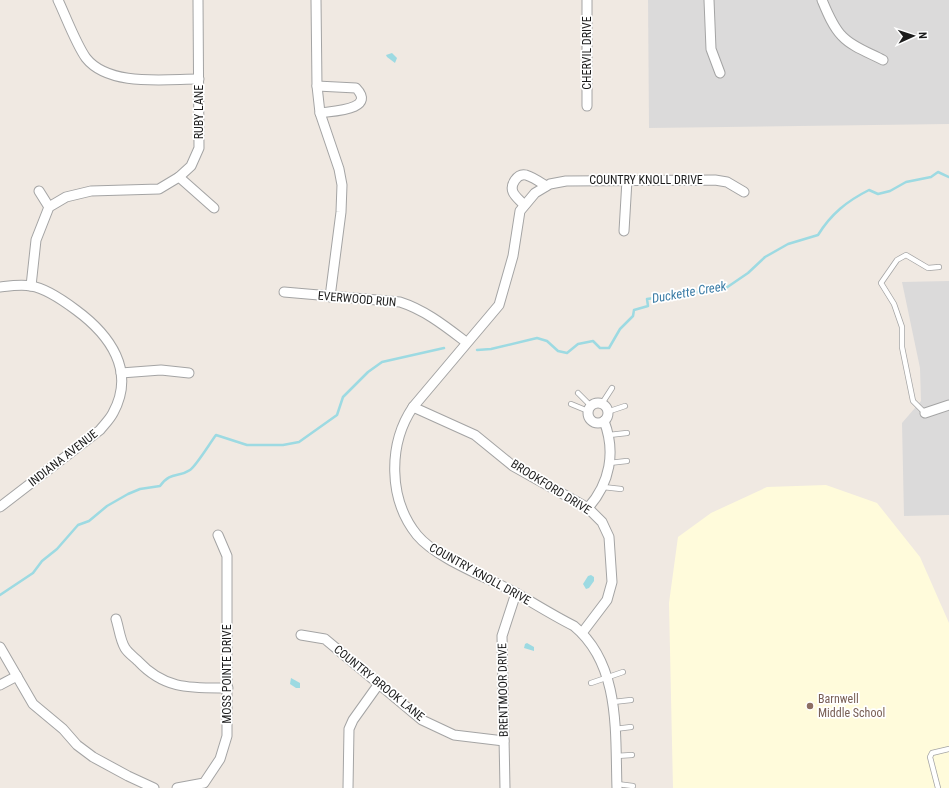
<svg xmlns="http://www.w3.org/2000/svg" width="949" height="788" font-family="'Roboto Condensed',sans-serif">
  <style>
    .residential { fill: #dbdada }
    .education { fill: #fffbdb }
    .water { fill: #9ddae2 }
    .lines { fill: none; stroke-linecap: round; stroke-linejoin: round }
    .stream { stroke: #9ddae2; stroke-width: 2.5 }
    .lane-casing { stroke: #a4a4a4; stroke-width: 6 }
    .street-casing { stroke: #a4a4a4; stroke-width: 11 }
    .lane { stroke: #fff; stroke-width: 4.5 }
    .street { stroke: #fff; stroke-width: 9 }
    .education-dot { fill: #8d6e63; stroke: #fff; stroke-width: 1.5 }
    .labels { text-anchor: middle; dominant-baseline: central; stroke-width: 3.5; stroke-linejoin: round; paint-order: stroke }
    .street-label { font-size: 12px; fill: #1d1d1d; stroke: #fff }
    .education-label { font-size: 12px; fill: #785e54; stroke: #fff; text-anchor: start }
    .water-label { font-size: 13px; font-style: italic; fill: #3b7ca6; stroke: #fff }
  </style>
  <rect width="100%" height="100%" fill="#f0e9e2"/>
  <!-- residential -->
  <g class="residential">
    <polygon points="648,0 949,0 949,124 649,128"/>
    <polygon points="949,281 949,515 904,516 902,423 921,401 920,368 902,282"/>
  </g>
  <!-- education -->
  <polygon class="education" points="826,485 877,503 920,557 949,623 949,788 673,788 669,603 678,537 711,513 767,487"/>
  <!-- water -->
  <g class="water">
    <polygon points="392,53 397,58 395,63 387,57 386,55"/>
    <polygon points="591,575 594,577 594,581 589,588 586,589 583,584 588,576"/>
    <polygon points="527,643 534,647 534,651 524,648 525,644"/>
    <polygon points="291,678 300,683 300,688 296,688 290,684"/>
  </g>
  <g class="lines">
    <!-- stream -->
    <g class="stream">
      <path d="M 477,350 L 491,349 L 537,338 L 547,341 L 558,351 L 567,353 L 578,344 L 593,341 L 600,348 L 609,348 L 620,329 L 633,316 L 634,310 L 648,306 L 647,299 L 726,288 L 748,273 L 765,257 L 788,244 L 818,235 C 831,214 847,201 869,190 L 878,194 L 890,191 L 906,182 L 931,177 L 938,172 L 949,177"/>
      <path d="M 0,595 L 33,573 L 42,561 L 57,549 L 78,525 L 89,521 L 107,506 L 128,494 L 140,489 L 160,486 C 171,471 178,478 190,470 C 196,466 210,443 216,435 L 247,445 L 283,445 L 299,442 L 337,415 L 343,397 L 368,372 L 382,362 L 444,348"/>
    </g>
    <defs>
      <g id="lane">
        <polyline points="578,393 591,406"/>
        <polyline points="571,404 588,411"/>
        <polyline points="601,405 612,388"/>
        <polyline points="607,412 625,406"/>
        <polyline points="925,413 913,401 902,347 902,327 894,304 881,283 897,260 906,255 928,268 939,267"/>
        <polyline points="609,435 627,433"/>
        <polyline points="609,463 627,461"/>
        <polyline points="603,487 621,489"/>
        <polyline points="591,683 623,672"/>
        <polyline points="613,702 631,700"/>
        <polyline points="615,729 631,727"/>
        <polyline points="616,756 632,755"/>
        <polyline points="617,784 633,786"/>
        <polyline points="938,788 930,757 932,753 949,749"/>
      </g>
      <g id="street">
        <path d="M 58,0 C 66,17 76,44 86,58 C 109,87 165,79 199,79"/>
        <polyline points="316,0 317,86 320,113 339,169 342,185 341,212 330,297"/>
        <polyline points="587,0 587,106"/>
        <polyline points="709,0 711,49 720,73"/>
        <path d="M 822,0 C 827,12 833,27 842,36 C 852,47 870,53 883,60"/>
        <path d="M 317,86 L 356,88 C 377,110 332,111 320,113"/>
        <polyline points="179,177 214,208"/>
        <polyline points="39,191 49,207"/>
        <path d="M 524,205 C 521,201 515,197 513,192 C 510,185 517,173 526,175 C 533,177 540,182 546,186"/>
        <polyline points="624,231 627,180"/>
        <polyline points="31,286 36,240 49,207 66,197 91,191 159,189 179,177 191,166 199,148 198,0"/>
        <path d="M 0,287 C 9,286 21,284 31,286 C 45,288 64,301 76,310 C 110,335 136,371 113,413 C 110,419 104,425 100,430 L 0,507"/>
        <path d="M 284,292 L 400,302 C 425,310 445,326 466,342"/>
        <polyline points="121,373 161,370 189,373"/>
        <circle cx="598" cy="413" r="10"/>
        <polyline points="413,407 475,435 513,466 588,508 602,522 609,537 612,582 607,600 582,633"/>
        <polyline points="925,413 949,405"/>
        <path d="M 588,508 C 610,483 616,452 604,421"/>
        <path d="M 116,619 C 119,628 120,640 125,648 C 128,653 134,657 138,661 C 165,690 191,688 228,688"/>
        <polyline points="301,635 325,639 422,720 454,735 504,741"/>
        <polyline points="0,647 33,704 63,729 77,745 93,757 128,776 154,788"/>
        <polyline points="0,685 17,676"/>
        <polyline points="177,788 204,783 220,759 227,736 227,556 218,535"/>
        <polyline points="348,788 349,729 353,720 378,685"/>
        <polyline points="505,788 502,636 516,593"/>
        <path d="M 617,788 C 615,733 621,665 574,626 C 554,616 535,604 516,593 C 487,577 437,559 417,535 C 388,499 388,444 413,407 L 499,305 L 513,256 L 520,211 L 535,193 L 550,184 L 566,181 L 715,180 L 727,182 L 744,192"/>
      </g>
    </defs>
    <!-- lane casing -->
    <use href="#lane" class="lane-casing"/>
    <!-- street casing -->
    <use href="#street" class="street-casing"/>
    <!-- lane -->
    <use href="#lane" class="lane"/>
    <!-- street -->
    <use href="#street" class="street"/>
  </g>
  <!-- markers -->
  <circle class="education-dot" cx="810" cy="706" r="4"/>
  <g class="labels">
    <!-- street labels -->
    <g class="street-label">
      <text transform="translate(587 53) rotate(-90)">CHERVIL DRIVE</text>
      <text transform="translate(199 112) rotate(-90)">RUBY LANE</text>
      <text x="646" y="180">COUNTRY KNOLL DRIVE</text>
      <text transform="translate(357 299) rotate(5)">EVERWOOD RUN</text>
      <text transform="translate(63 458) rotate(-38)">INDIANA AVENUE</text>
      <text transform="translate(551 487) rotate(32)">BROOKFORD DRIVE</text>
      <text transform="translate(480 574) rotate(29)">COUNTRY KNOLL DRIVE</text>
      <text transform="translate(227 674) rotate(-90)">MOSS POINTE DRIVE</text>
      <text transform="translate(379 683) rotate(39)">COUNTRY BROOK LANE</text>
      <text transform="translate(503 690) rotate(-91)">BRENTMOOR DRIVE</text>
    </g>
    <!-- education labels -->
    <g class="education-label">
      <text x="818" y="699">Barnwell<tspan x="818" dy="14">Middle School</tspan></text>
    </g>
    <!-- water labels -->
    <g class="water-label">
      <text transform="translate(689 292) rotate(-10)">Duckette Creek</text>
    </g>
  </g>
  <!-- north arrow -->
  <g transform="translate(913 36) rotate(87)" stroke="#ffffff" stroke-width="3" paint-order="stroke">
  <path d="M0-3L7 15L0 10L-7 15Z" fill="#1d1d1d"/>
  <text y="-6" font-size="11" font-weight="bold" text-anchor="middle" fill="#1d1d1d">N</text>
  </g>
</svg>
